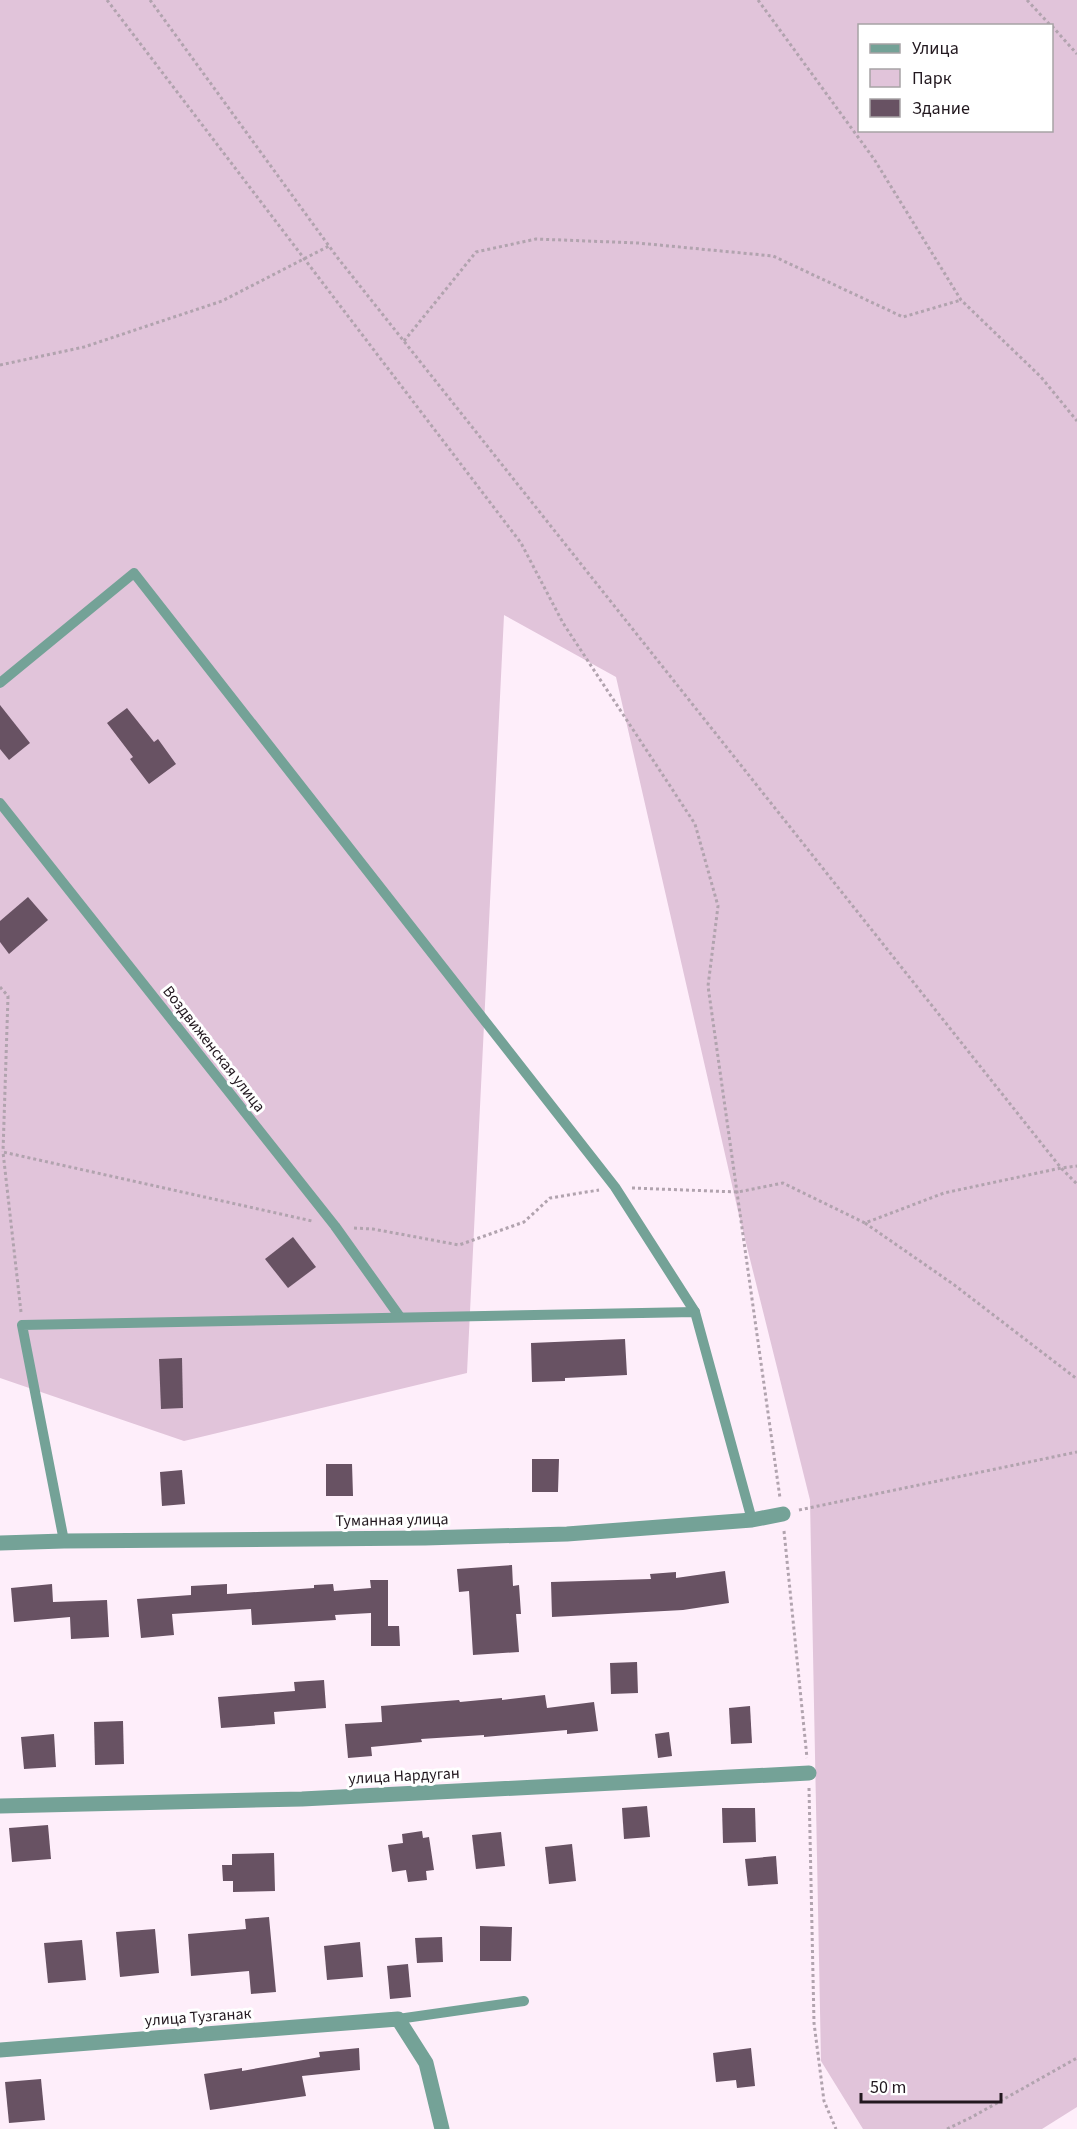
<svg xmlns="http://www.w3.org/2000/svg" width="1077" height="2129" font-family="'Source Sans 3',sans-serif">
  <style>
    .green { fill: #e1c4da; fill-rule: evenodd }
    .building { fill: #685263 }
    .lines { fill: none; stroke-linecap: round; stroke-linejoin: round }
    .path { stroke: #b1a3ae; stroke-width: 3; stroke-dasharray: 3 3; stroke-linecap: butt }
    .lane { stroke: #74a297; stroke-width: 10 }
    .street { stroke: #74a297; stroke-width: 15 }
    .labels { text-anchor: middle; dominant-baseline: central; stroke-width: 6; stroke-linejoin: round; paint-order: stroke }
    .street-label { font-size: 16px; fill: #22181f; stroke: #fff }
  </style>
  <rect width="100%" height="100%" fill="#feeefa"/>
  <!-- green -->
  <path class="green" d="M 0,0 L 1077,0 L 1077,2107 L 1042,2129 L 863,2129 L 821,2061 L 810,1500 L 738,1211 L 616,677 L 504,615 L 467,1373 L 184,1441 L 0,1378 ZM 860,26 L 1052,26 L 1052,130 L 860,130 Z"/>
  <!-- building -->
  <g class="building">
    <polygon points="0,705 30,743 9,760 0,749"/>
    <polygon points="127,708 154,742 158,739 176,764 149,784 130,759 133,757 107,723"/>
    <polygon points="28,897 48,920 9,954 0,942 0,921"/>
    <polygon points="293,1237 316,1267 288,1288 265,1259"/>
    <polygon points="625,1339 627,1375 565,1378 565,1381 532,1382 531,1343"/>
    <polygon points="182,1358 183,1408 161,1409 159,1359"/>
    <polygon points="532,1459 559,1459 558,1492 532,1492"/>
    <polygon points="326,1464 352,1464 353,1496 326,1496"/>
    <polygon points="182,1470 185,1504 162,1506 160,1472"/>
    <polygon points="512,1565 513,1586 519,1585 521,1614 516,1614 519,1652 473,1655 469,1591 459,1592 457,1569"/>
    <polygon points="725,1571 729,1603 683,1610 552,1617 551,1582 651,1579 650,1574 676,1572 676,1578"/>
    <polygon points="370,1580 388,1580 388,1626 399,1626 400,1646 371,1646 371,1613 335,1615 336,1620 252,1625 251,1609 172,1614 174,1635 141,1638 137,1599 191,1595 191,1586 227,1584 227,1594 314,1588 314,1585 333,1584 334,1591 371,1588"/>
    <polygon points="52,1584 53,1602 107,1600 109,1637 71,1639 70,1617 14,1622 11,1588"/>
    <polygon points="637,1662 638,1693 611,1694 610,1663"/>
    <polygon points="324,1680 326,1708 274,1712 275,1724 221,1728 218,1697 295,1691 294,1682"/>
    <polygon points="545,1695 547,1708 594,1702 598,1731 567,1734 567,1730 484,1737 484,1735 421,1739 422,1742 371,1747 372,1756 348,1758 345,1724 382,1722 381,1706 459,1700 460,1702 502,1698 502,1700"/>
    <polygon points="750,1706 752,1743 731,1744 729,1708"/>
    <polygon points="123,1721 124,1764 95,1765 94,1722"/>
    <polygon points="669,1732 672,1756 658,1758 655,1734"/>
    <polygon points="54,1734 56,1767 24,1769 21,1737"/>
    <polygon points="647,1806 650,1837 624,1839 622,1808"/>
    <polygon points="722,1808 755,1808 756,1842 723,1843"/>
    <polygon points="48,1825 51,1859 12,1862 9,1828"/>
    <polygon points="422,1831 423,1838 429,1837 434,1870 426,1871 427,1880 408,1882 406,1870 392,1872 388,1845 403,1843 402,1834"/>
    <polygon points="501,1832 505,1866 476,1869 472,1835"/>
    <polygon points="572,1844 576,1881 549,1884 545,1847"/>
    <polygon points="274,1853 275,1891 233,1892 233,1881 223,1881 222,1865 232,1865 232,1854"/>
    <polygon points="776,1856 778,1884 748,1886 745,1859"/>
    <polygon points="269,1917 276,1992 251,1994 249,1971 191,1976 188,1934 246,1929 245,1919"/>
    <polygon points="480,1926 512,1927 511,1961 480,1961"/>
    <polygon points="155,1929 159,1973 120,1977 116,1932"/>
    <polygon points="442,1937 443,1962 417,1963 415,1938"/>
    <polygon points="82,1940 86,1980 48,1983 44,1943"/>
    <polygon points="360,1942 363,1977 327,1980 324,1946"/>
    <polygon points="408,1964 411,1997 390,1999 387,1966"/>
    <polygon points="359,2048 360,2070 302,2076 306,2096 210,2110 204,2074 242,2068 242,2071 320,2057 319,2052"/>
    <polygon points="751,2048 755,2086 737,2088 736,2080 716,2082 713,2053"/>
    <polygon points="41,2079 45,2120 9,2123 5,2082"/>
  </g>
  <g class="lines">
    <!-- path -->
    <g class="path">
      <polyline points="107,0 521,543 563,623 695,824 718,906 708,986 780,1498"/>
      <polyline points="150,0 337,257 1061,1168 1077,1184"/>
      <polyline points="758,0 874,159 961,300 1041,377 1077,421"/>
      <polyline points="1027,0 1051,26"/>
      <polyline points="1052,26 1077,54"/>
      <polyline points="404,341 476,252 536,239 638,243 773,256 903,317 961,300"/>
      <polyline points="0,365 84,347 222,301 329,246"/>
      <polyline points="0,987 8,996 3,1152"/>
      <polyline points="632,1188 738,1192 783,1183 865,1223 944,1193 1061,1168 1077,1166"/>
      <polyline points="865,1223 953,1284 1077,1379"/>
      <polyline points="354,1228 373,1229 459,1245 524,1222 550,1198 599,1190"/>
      <polyline points="21,1312 3,1152 312,1221"/>
      <polyline points="799,1510 1077,1452"/>
      <polyline points="784,1531 807,1758"/>
      <polyline points="809,1788 814,2023 824,2101 836,2129"/>
      <polyline points="947,2129 972,2117 1077,2058"/>
    </g>
    <!-- lane -->
    <g class="lane">
      <polyline points="0,683 134,573 615,1187 695,1312"/>
      <polyline points="0,803 335,1226 400,1317"/>
      <polyline points="64,1541 22,1325 695,1312 752,1520"/>
      <polyline points="398,2019 524,2001"/>
    </g>
    <!-- street -->
    <g class="street">
      <polyline points="0,1543 64,1541 425,1538 567,1534 752,1520 783,1514"/>
      <polyline points="0,1806 302,1799 809,1773"/>
      <polyline points="0,2050 398,2019 426,2063 442,2129"/>
    </g>
  </g>
  <g class="labels">
    <!-- street labels -->
    <g class="street-label">
      <text transform="translate(214 1049) rotate(52)">Воздвиженская улица</text>
      <text transform="translate(392 1520) rotate(-1)">Туманная улица</text>
      <text transform="translate(404 1776) rotate(-3)">улица Нардуган</text>
      <text transform="translate(198 2017) rotate(-4)">улица Тузганак</text>
    </g>
  </g>
  <!-- legend -->
  <rect x="858" y="24" width="195" height="108" fill="#ffffff" stroke="#a7a3a5" stroke-width="1.5"/>
  <rect x="870" y="44" width="30" height="9" fill="#74a297" stroke="#a7a3a5" stroke-width="1.5"/>
  <text x="912" y="54" font-size="18" fill="#22181f">Улица</text>
  <rect x="870" y="69" width="30" height="18" fill="#e1c4da" stroke="#a7a3a5" stroke-width="1.5"/>
  <text x="912" y="84" font-size="18" fill="#22181f">Парк</text>
  <rect x="870" y="99" width="30" height="18" fill="#685263" stroke="#a7a3a5" stroke-width="1.5"/>
  <text x="912" y="114" font-size="18" fill="#22181f">Здание</text>
  <!-- scale -->
  <path d="M861 2093v9h140v-9" fill="none" stroke="#22181f" stroke-width="3"/>
  <text x="870" y="2093" font-size="18" fill="#22181f" stroke="#ffffff" stroke-width="4.5" paint-order="stroke">50 m</text>
</svg>
